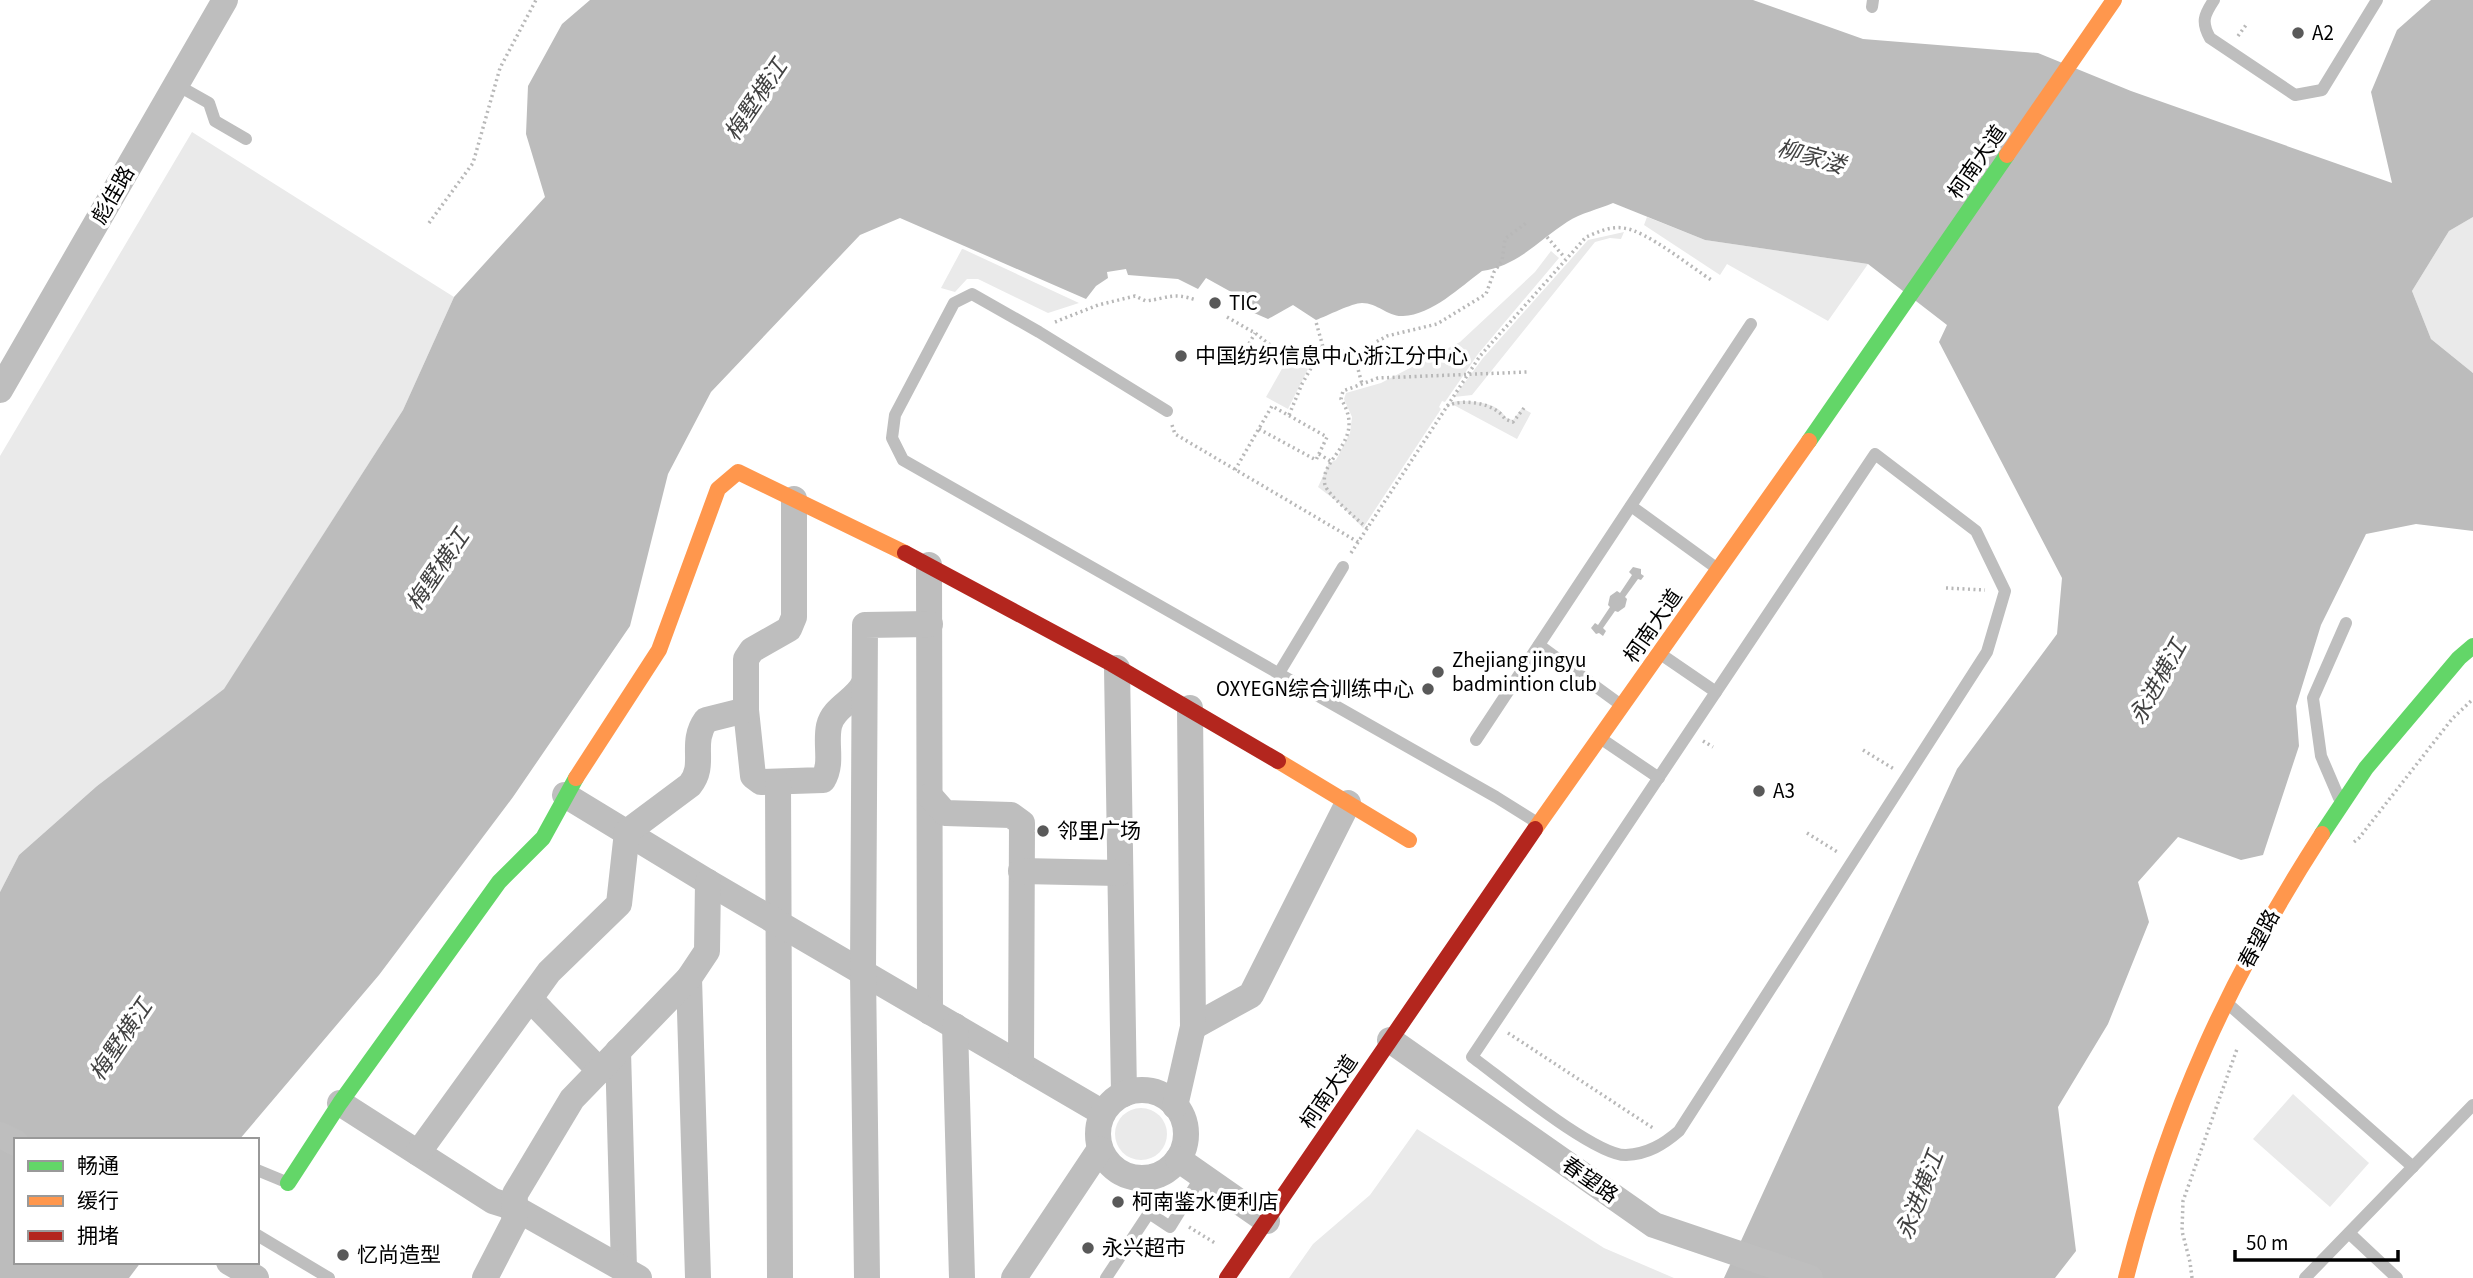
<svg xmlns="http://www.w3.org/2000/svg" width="2473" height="1278" font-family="'Source Sans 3','Noto Sans SC',sans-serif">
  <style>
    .green { fill: #eaeaea }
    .water { fill: #bcbcbc }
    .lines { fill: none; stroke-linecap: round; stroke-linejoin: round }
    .path { stroke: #b8b8b8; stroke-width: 3.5; stroke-dasharray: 2 3.5; stroke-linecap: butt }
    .lane { stroke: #bebebe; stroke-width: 12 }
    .street { stroke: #bebebe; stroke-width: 26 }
    .fast { stroke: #63d668; stroke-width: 16 }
    .slow { stroke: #ff974d; stroke-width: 16 }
    .jam { stroke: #b3261e; stroke-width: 16 }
    .poi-dot { fill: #595959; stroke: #fff; stroke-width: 2.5 }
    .labels { text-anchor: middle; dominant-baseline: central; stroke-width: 7; stroke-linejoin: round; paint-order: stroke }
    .poi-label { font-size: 21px; fill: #000; stroke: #fff; text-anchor: start }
    .street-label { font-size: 21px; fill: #000; stroke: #fff }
    .water-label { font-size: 23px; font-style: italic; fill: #414141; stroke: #fff }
  </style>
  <rect width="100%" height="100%" fill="#fff"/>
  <!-- green -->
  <g class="green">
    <polygon points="192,132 454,297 403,410 224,690 97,786 19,855 0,892 0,456"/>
    <polygon points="1647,217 1705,240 1868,264 1828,321 1727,264 1720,275 1644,225"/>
    <polygon points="2473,217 2473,373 2431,339 2412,291 2449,231"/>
    <polygon points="1624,232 1621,239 1610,238 1595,242 1472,395 1454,397 1483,358 1588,240"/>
    <polygon points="962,249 963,249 1079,303 1048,313 978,279 967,279 955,292 941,288"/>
    <polygon points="1551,251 1559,258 1478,354 1445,402 1442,401 1439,407 1441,409 1363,528 1339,503 1318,487 1329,463 1336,460 1350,433 1352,417 1344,399 1346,393 1381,383 1460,342 1535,272"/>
    <path d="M 1265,345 C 1277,353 1293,357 1307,355 L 1311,363 L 1288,409 L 1266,397 L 1283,367 L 1261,356 Z"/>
    <path d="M 1457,401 C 1474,401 1498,402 1506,418 L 1513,420 L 1522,408 L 1531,413 L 1517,439 L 1450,403 Z"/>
    <polygon points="2293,1094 2369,1163 2330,1207 2253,1139"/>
    <circle cx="1141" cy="1134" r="26"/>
    <polygon points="1417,1129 1604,1248 1674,1278 1289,1278 1313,1244 1370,1195"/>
  </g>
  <!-- water -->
  <g class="water">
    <path d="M 590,0 L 1753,0 L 1863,39 L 2038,53 L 2131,91 L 2392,183 L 2371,92 L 2397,30 L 2431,0 L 2473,0 L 2473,217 L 2449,231 L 2412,291 L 2431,339 L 2473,373 L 2473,531 L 2416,524 L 2366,534 L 2321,625 L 2296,706 L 2299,746 L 2263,855 L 2241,860 L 2178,837 L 2138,882 L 2149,922 L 2108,1024 L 2058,1107 L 2076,1251 L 2055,1278 L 1724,1278 L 1957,769 L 2057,634 L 2062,578 L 1939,342 L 1947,325 L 1868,264 L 1705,240 L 1613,203 C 1599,209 1581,213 1567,222 C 1539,240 1518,266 1482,271 C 1460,287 1432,315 1403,316 C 1388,317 1378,303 1362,303 C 1352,303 1327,316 1316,320 L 1293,305 L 1268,319 L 1238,306 L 1242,298 L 1206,278 L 1198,289 L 1178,279 L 1128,275 L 1126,269 L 1107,272 L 1108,278 L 1096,286 L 1086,299 L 900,218 L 860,235 L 711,392 L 668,474 L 630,626 L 513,797 L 379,975 L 239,1140 L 16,1140 L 16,1262 L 141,1262 L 129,1278 L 0,1278 L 0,892 L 19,855 L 97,786 L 224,689 L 403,410 L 454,297 L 545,197 L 526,134 L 528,86 L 562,24 Z"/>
    <polygon points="1633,567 1641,569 1641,574 1644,576 1641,580 1638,579 1625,597 1627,599 1625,607 1618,612 1615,611 1603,628 1606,631 1603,636 1599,633 1596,634 1591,628 1595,623 1598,625 1610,607 1608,605 1610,596 1617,591 1620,593 1632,575 1629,572"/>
  </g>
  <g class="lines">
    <!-- path -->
    <g class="path">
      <polyline points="2238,36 2246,25"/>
      <polyline points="429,223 473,163 500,68 536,0"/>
      <polyline points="1547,237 1565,258"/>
      <polyline points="1227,317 1255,333 1274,348 1298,354 1323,347 1354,354 1387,336 1437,324 1486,294 1494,272 1502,261 1505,239 1526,223"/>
      <path d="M 1055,322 L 1098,305 L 1135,296 L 1146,301 C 1169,298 1172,292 1196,300"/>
      <polyline points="1354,354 1362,384"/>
      <polyline points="1241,358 1255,333"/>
      <path d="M 1447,406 C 1464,398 1495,403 1505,419 L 1513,422 L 1524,408"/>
      <polyline points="1289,415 1302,384 1323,347 1316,322"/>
      <polyline points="1172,425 1175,434 1358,542"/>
      <polyline points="1319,454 1332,462"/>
      <polyline points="1235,470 1272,406 1327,437 1316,460 1259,429"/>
      <path d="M 1367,528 C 1358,520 1327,494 1325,485 C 1318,458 1368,442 1341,399 L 1343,391 L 1378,378 L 1527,372"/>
      <path d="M 1351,553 L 1480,356 L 1586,237 C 1598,232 1610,226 1623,228 C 1646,230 1692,268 1713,281"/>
      <polyline points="1946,588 1985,590"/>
      <polyline points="1703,741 1713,747"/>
      <polyline points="1863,750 1894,769"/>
      <polyline points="1807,833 1839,853"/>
      <polyline points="2354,842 2359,838 2452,719 2473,699"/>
      <polyline points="1508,1033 1653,1128"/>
      <polyline points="1189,1227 1215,1243"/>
      <polyline points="2192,1278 2190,1262 2182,1231 2183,1201 2237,1049"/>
    </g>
    <!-- lane -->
    <g class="lane">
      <path d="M 2214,0 C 2204,15 2201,22 2210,38 L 2295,95 L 2322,90 L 2377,0"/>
      <polyline points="1872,7 1873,0"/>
      <polyline points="177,85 209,103 215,121 246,139"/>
      <polyline points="1167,411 1039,332 972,294 954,303 895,415 892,438 903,460 1496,797 1536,822"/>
      <path d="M 1875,454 L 1976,531 L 2005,591 L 1987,652 L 1679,1131 C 1664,1144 1648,1154 1626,1155 C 1595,1156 1501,1078 1472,1057 Z"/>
      <polyline points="1631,506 1715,567"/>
      <polyline points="1539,645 1621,705"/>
      <polyline points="1662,655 1716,692"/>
      <polyline points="1279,673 1343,567"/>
      <polyline points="1476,740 1751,324"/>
      <polyline points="1603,740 1659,778"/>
      <polyline points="2339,798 2321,756 2313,698 2346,623"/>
      <polyline points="2227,1003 2413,1167"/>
      <polyline points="257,1170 286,1182"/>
      <polyline points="2349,1233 2397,1278"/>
      <polyline points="257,1235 329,1278"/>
      <polyline points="1106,1278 1149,1213 1170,1227 1202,1175"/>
      <polyline points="2305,1278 2473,1105"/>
    </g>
    <!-- street -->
    <g class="street">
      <polyline points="0,390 225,0"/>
      <polyline points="929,565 930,1012"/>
      <polyline points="1117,668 1124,1094"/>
      <path d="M 746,710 L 753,776 L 761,782 L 823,780 C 833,763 825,745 829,726 C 833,707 857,700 864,683"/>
      <polyline points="778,783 780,1278"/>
      <polyline points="565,795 708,882 1103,1113"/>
      <polyline points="930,796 945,813 1011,815 1022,823 1021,1065"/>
      <polyline points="1021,871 1119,873"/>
      <polyline points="689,978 698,1278"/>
      <polyline points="530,999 600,1071"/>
      <polyline points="955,1026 962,1278"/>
      <polyline points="1193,1027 1251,995 1348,803"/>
      <polyline points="1390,1040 1654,1225 1810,1278"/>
      <polyline points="618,1051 624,1269"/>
      <circle cx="1142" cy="1134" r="44"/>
      <polyline points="340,1103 493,1201 515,1208 639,1278"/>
      <polyline points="1175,1106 1193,1027 1190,708"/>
      <polyline points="0,1135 16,1143"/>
      <path d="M 418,1153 L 549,972 L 619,904 L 627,832 L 690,785 C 707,764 689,744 706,720 L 746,710 L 746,659 L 752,650 L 789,629 L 794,617 L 794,499"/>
      <polyline points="1178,1159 1267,1221"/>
      <polyline points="229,1262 256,1278"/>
      <polyline points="485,1278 514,1222 515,1194 572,1099 689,978 707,951 708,882"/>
      <polyline points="867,1278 863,973 865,625 930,624"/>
      <polyline points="1014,1278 1100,1149"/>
    </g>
    <!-- fast -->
    <g class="fast">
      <polyline points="1809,441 2007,155"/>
      <polyline points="2322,834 2366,768 2459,658 2473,646"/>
      <polyline points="288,1183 340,1103 499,882 543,838 576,778"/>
    </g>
    <!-- slow -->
    <g class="slow">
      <polyline points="2007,155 2114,0"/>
      <polyline points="1278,761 1409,840"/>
      <polyline points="576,778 659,650 718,489 738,472 905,553"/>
      <polyline points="1535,829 1809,441"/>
      <path d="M 2126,1278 C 2168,1112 2229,978 2322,834"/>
    </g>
    <!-- jam -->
    <g class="jam">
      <polyline points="905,553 1112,664 1278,761"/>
      <polyline points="1227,1278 1535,829"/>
    </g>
  </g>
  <!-- markers -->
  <g class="poi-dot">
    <circle cx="2298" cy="33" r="7"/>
    <circle cx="1215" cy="303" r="7"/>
    <circle cx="1181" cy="356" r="7"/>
    <circle cx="1438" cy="672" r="7"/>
    <circle cx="1428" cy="689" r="7"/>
    <circle cx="1759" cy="791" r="7"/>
    <circle cx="1043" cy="831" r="7"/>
    <circle cx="1118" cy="1202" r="7"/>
    <circle cx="1088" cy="1248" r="7"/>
    <circle cx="343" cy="1255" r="7"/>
  </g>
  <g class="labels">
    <!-- poi labels -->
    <g class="poi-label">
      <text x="2312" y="33">A2</text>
      <text x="1229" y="303">TIC</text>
      <text x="1195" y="356">中国纺织信息中心浙江分中心</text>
      <text x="1452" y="660">Zhejiang jingyu<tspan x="1452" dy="24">badmintion club</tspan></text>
      <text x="1414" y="689" text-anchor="end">OXYEGN综合训练中心</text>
      <text x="1773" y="791">A3</text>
      <text x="1057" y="831">邻里广场</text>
      <text x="1132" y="1202">柯南鉴水便利店</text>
      <text x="1102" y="1248">永兴超市</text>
      <text x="357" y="1255">忆尚造型</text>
    </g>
    <!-- street labels -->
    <g class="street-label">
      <text transform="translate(1977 162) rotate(-55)">柯南大道</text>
      <text transform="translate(113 195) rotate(-60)">彪佳路</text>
      <text transform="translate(1653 626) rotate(-55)">柯南大道</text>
      <text transform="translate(2259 939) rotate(-62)">春望路</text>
      <text transform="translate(1329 1092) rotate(-56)">柯南大道</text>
      <text transform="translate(1590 1180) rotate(35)">春望路</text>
    </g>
    <!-- water labels -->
    <g class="water-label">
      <text transform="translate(756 100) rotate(-56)">梅墅横江</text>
      <text transform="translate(1811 157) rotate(16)">柳家溇</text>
      <text transform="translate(438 570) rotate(-56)">梅墅横江</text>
      <text transform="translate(2158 682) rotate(-61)">永进横江</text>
      <text transform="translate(121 1040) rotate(-56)">梅墅横江</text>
      <text transform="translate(1920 1195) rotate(-69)">永进横江</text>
    </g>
  </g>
  <!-- legend -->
  <rect x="14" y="1138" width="245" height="126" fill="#ffffff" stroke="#999999" stroke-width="2"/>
  <rect x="28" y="1161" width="35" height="10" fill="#63d668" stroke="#999999" stroke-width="2"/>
  <text x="77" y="1173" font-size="21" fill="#000000">畅通</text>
  <rect x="28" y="1196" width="35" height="10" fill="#ff974d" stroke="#999999" stroke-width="2"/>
  <text x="77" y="1208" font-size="21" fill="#000000">缓行</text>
  <rect x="28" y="1231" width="35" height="10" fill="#b3261e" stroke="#999999" stroke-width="2"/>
  <text x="77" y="1243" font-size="21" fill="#000000">拥堵</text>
  <!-- scale -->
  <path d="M2235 1250v10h163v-10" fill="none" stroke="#000000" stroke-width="3.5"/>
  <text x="2246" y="1250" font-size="21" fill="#000000" stroke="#ffffff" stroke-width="5" paint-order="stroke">50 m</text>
</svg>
